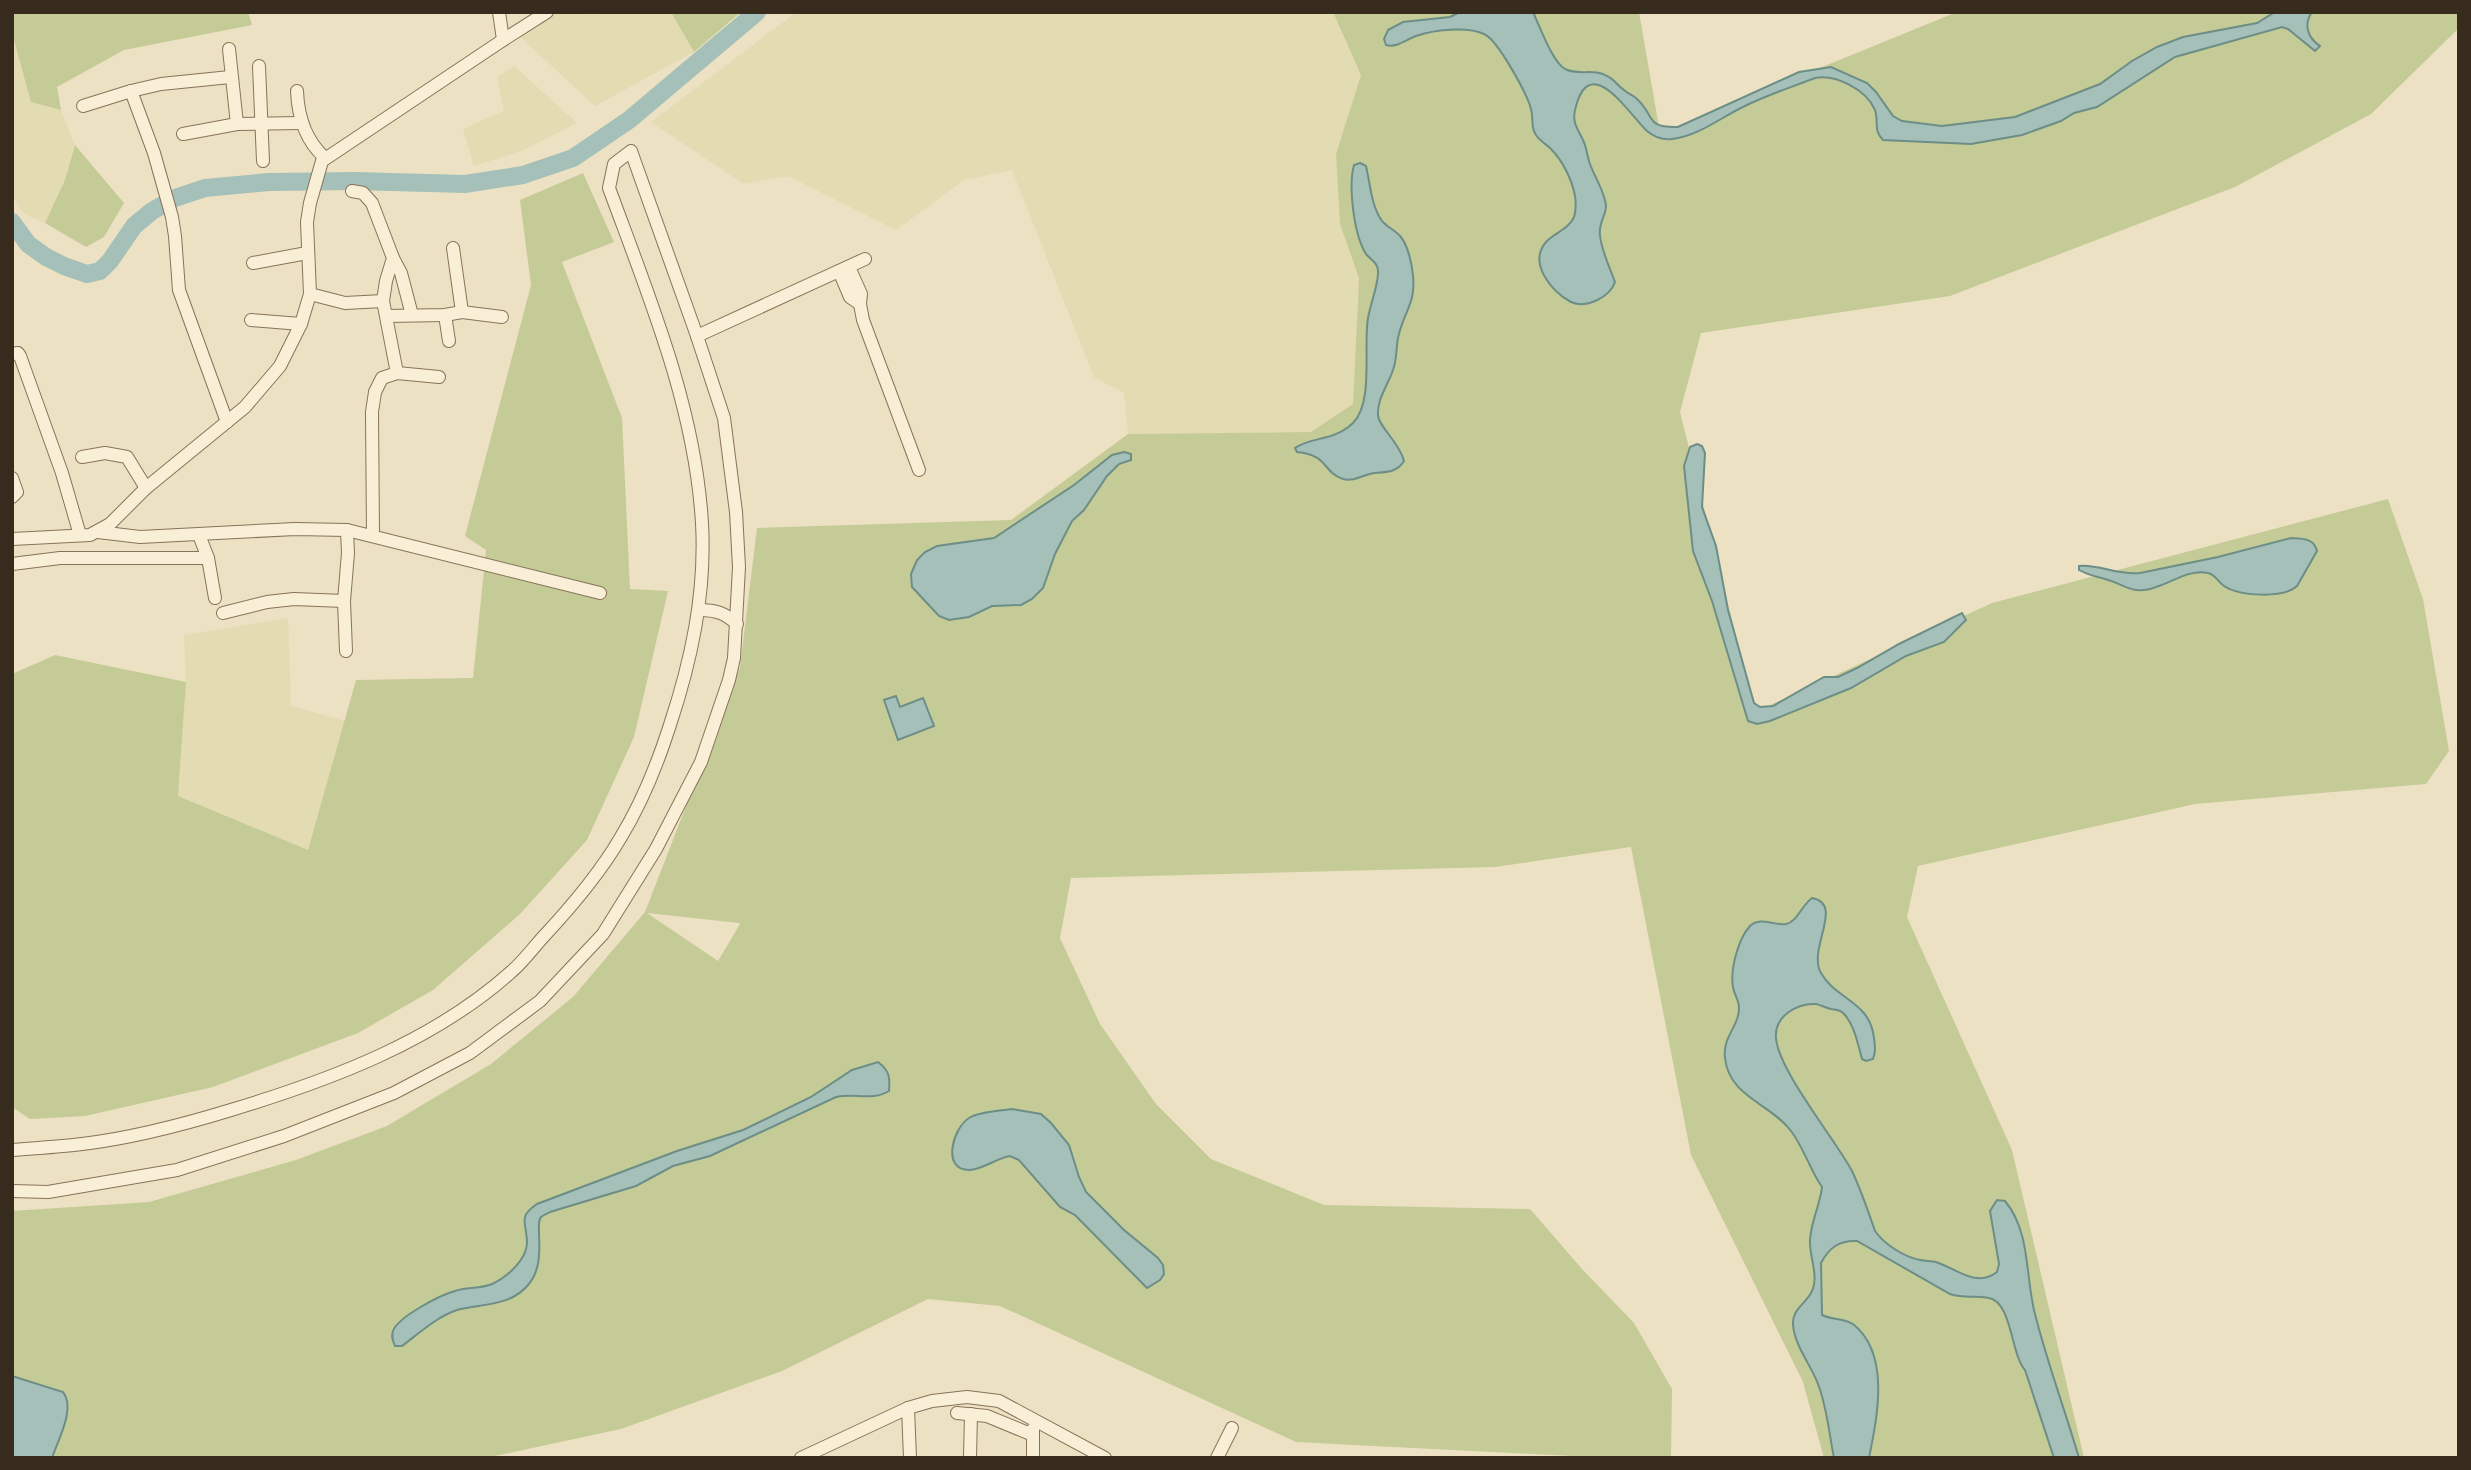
<svg xmlns="http://www.w3.org/2000/svg" width="2471" height="1470" font-family="'Roboto Serif',serif">
  <style>
    .farmland { fill: #e3dbb1 }
    .green { fill: #c4cb97; fill-rule: evenodd }
    .water { fill: #a5c0b9; stroke: #6c8e86; stroke-width: 2 }
    .lines { fill: none; stroke-linecap: round; stroke-linejoin: round }
    .river { stroke: #a5c0b9; stroke-width: 18 }
    .minor-casing { stroke: #87735a; stroke-width: 14 }
    .minor { stroke: #f8efd6; stroke-width: 12 }
  </style>
  <rect width="100%" height="100%" fill="#ede1c3"/>
  <!-- farmland -->
  <g class="farmland">
    <polygon points="553,12 587,12 592,15 601,12 671,12 694,52 595,106 516,33"/>
    <polygon points="797,12 1333,12 1361,75 1336,154 1340,224 1359,278 1353,404 1311,432 1128,434 1124,393 1094,377 1012,170 964,180 896,230 788,176 744,184 651,122"/>
    <polygon points="12,33 31,102 61,110 75,145 65,180 45,223 24,214 12,195"/>
    <polygon points="514,66 577,123 521,151 474,166 463,129 504,111 497,77"/>
    <polygon points="288,618 291,706 345,721 308,851 178,796 186,682 184,635"/>
  </g>
  <!-- green -->
  <g class="green">
    <polygon points="12,12 248,12 252,25 124,50 57,87 61,110 31,102 12,33"/>
    <polygon points="671,12 741,12 694,52"/>
    <path d="M 1333,12 L 1639,12 L 1660,133 L 1957,12 L 2459,12 L 2459,28 L 2371,114 L 2235,187 L 1950,296 L 1701,333 L 1680,412 L 1755,712 L 1992,603 L 2388,499 L 2423,599 L 2449,751 L 2426,784 L 2195,804 L 1918,866 L 1907,917 L 2012,1150 L 2084,1458 L 1824,1458 L 1803,1382 L 1691,1155 L 1631,847 L 1495,867 L 1071,878 L 1060,938 L 1100,1024 L 1156,1104 L 1211,1159 L 1324,1205 L 1530,1209 L 1582,1269 L 1634,1323 L 1672,1389 L 1671,1458 L 1612,1458 L 1296,1442 L 1000,1306 L 928,1299 L 782,1371 L 621,1429 L 486,1458 L 49,1458 L 12,1381 L 12,1211 L 149,1202 L 296,1160 L 387,1126 L 491,1064 L 573,997 L 645,912 L 740,667 L 757,528 L 1011,520 L 1128,434 L 1311,432 L 1353,404 L 1359,278 L 1340,224 L 1336,154 L 1361,75 ZM 647,913 L 739,923 L 740,924 L 718,961 Z"/>
    <polygon points="75,145 124,203 104,237 86,247 45,223 65,180"/>
    <polygon points="583,173 614,242 562,262 622,418 630,589 668,591 634,737 587,840 520,914 433,990 358,1033 213,1087 85,1116 30,1119 12,1107 12,674 55,655 186,682 178,796 308,850 356,680 473,678 486,550 465,536 531,285 520,200"/>
  </g>
  <!-- water -->
  <g class="water">
    <path d="M 1460,12 L 1533,12 C 1540,27 1552,61 1565,69 C 1578,76 1595,68 1607,76 C 1614,79 1618,86 1624,90 C 1628,94 1634,95 1637,99 C 1656,117 1645,128 1678,127 L 1799,72 L 1831,67 L 1867,83 L 1876,92 L 1893,116 L 1902,121 L 1942,126 L 2015,117 L 2100,84 L 2132,61 L 2157,47 L 2183,37 L 2257,23 L 2275,12 L 2312,12 C 2303,25 2308,38 2320,46 L 2315,51 L 2288,29 L 2282,27 L 2175,57 L 2097,107 L 2074,113 L 2061,121 L 2022,135 L 1971,144 L 1883,140 C 1873,130 1879,122 1875,110 C 1866,89 1835,74 1815,78 C 1792,87 1767,95 1745,106 C 1721,117 1699,136 1672,139 C 1663,140 1654,137 1647,131 C 1628,113 1589,49 1575,110 C 1572,123 1578,129 1583,140 C 1586,146 1587,154 1589,161 C 1593,175 1605,191 1606,206 C 1606,216 1598,223 1600,236 C 1602,252 1610,268 1615,282 C 1610,297 1586,309 1571,302 C 1551,291 1528,263 1546,242 C 1554,233 1569,229 1574,217 C 1576,212 1576,202 1575,196 C 1572,180 1563,161 1551,149 C 1546,144 1540,141 1536,135 C 1530,126 1534,119 1531,109 C 1527,94 1498,40 1484,34 C 1467,26 1433,30 1416,36 C 1405,40 1397,48 1386,45 L 1384,39 L 1388,30 L 1403,22 L 1450,17 Z"/>
    <path d="M 1360,163 L 1366,166 C 1370,183 1371,203 1380,218 C 1384,226 1394,229 1400,236 C 1408,245 1412,264 1413,276 C 1416,304 1403,313 1398,338 C 1396,348 1397,360 1393,370 C 1388,385 1377,399 1378,415 C 1378,426 1400,443 1404,461 C 1397,472 1388,472 1375,473 C 1364,474 1355,482 1343,479 C 1322,472 1329,455 1297,452 L 1295,448 C 1312,436 1333,442 1353,423 C 1374,402 1363,346 1368,318 C 1370,305 1379,283 1378,271 C 1378,263 1371,260 1366,254 C 1354,235 1348,187 1354,165 Z"/>
    <polygon points="1697,444 1702,446 1705,453 1702,507 1716,546 1728,610 1754,703 1760,707 1773,706 1824,677 1838,677 1857,668 1899,644 1962,613 1966,620 1944,642 1906,656 1851,688 1770,721 1757,724 1748,721 1712,601 1693,551 1684,466 1690,447"/>
    <polygon points="1124,452 1131,454 1131,460 1119,464 1107,476 1084,510 1072,521 1055,554 1043,588 1032,599 1021,605 992,606 969,617 949,620 939,616 912,587 911,574 917,560 925,552 937,546 994,538 1074,485 1112,455"/>
    <path d="M 2291,538 C 2303,539 2314,538 2317,551 L 2297,586 C 2283,599 2239,596 2224,586 C 2218,582 2215,574 2208,573 C 2189,569 2173,582 2156,587 C 2132,596 2125,584 2105,579 C 2095,576 2088,575 2079,570 L 2079,566 C 2099,564 2119,576 2140,573 L 2218,557 Z"/>
    <polygon points="896,696 900,707 923,698 934,726 898,740 884,700"/>
    <path d="M 1812,898 C 1845,904 1807,949 1821,973 C 1836,1000 1870,1001 1874,1038 C 1875,1046 1876,1051 1873,1059 L 1866,1061 L 1862,1059 C 1858,1045 1855,1027 1845,1015 C 1841,1010 1837,1010 1831,1009 C 1826,1008 1821,1005 1816,1004 C 1796,1003 1774,1017 1776,1038 C 1778,1070 1835,1139 1852,1171 C 1861,1190 1868,1211 1875,1231 C 1884,1244 1904,1257 1920,1260 C 1926,1261 1931,1261 1936,1262 C 1957,1269 1976,1288 1997,1272 L 1999,1264 L 1990,1211 L 1997,1200 L 2005,1201 C 2031,1232 2025,1277 2035,1314 C 2047,1362 2065,1410 2079,1458 L 2054,1458 L 2025,1370 C 2011,1355 2012,1302 1989,1298 C 1975,1295 1965,1299 1950,1294 L 1857,1241 C 1839,1240 1829,1248 1821,1263 L 1822,1315 C 1832,1320 1844,1318 1853,1324 C 1891,1354 1877,1418 1869,1458 L 1834,1458 C 1829,1433 1827,1407 1818,1384 C 1811,1365 1794,1345 1793,1324 C 1792,1310 1805,1304 1811,1293 C 1820,1277 1809,1257 1810,1240 C 1811,1221 1820,1205 1822,1187 C 1810,1170 1804,1148 1791,1131 C 1770,1103 1729,1097 1725,1058 C 1722,1037 1740,1025 1739,1007 C 1739,1001 1734,994 1733,987 C 1730,970 1738,939 1750,926 C 1761,916 1774,926 1786,924 C 1797,922 1802,905 1812,898 Z"/>
    <path d="M 878,1062 C 890,1071 890,1078 889,1091 C 873,1101 854,1093 836,1097 L 710,1156 L 673,1166 L 636,1186 L 550,1212 C 547,1214 543,1215 541,1217 C 534,1224 548,1263 528,1285 C 511,1306 481,1304 457,1310 C 438,1316 418,1334 402,1346 L 395,1346 C 393,1341 391,1337 393,1331 C 398,1317 440,1295 455,1291 C 466,1287 480,1289 492,1284 C 507,1277 528,1259 527,1241 C 526,1221 518,1217 537,1204 L 677,1151 L 743,1130 L 811,1097 L 852,1070 Z"/>
    <path d="M 1012,1109 L 1041,1114 L 1051,1123 L 1069,1145 L 1079,1177 L 1086,1192 L 1124,1230 L 1158,1258 L 1163,1265 L 1164,1274 L 1160,1280 L 1147,1288 L 1075,1215 L 1060,1207 L 1019,1160 L 1010,1156 C 997,1158 982,1170 969,1170 C 941,1170 953,1128 969,1118 C 981,1111 999,1111 1012,1109 Z"/>
    <path d="M 12,1376 L 63,1392 C 76,1408 58,1440 52,1458 L 12,1458 Z"/>
  </g>
  <g class="lines">
    <!-- river -->
    <polyline class="river" points="12,222 28,244 46,257 64,266 87,274 100,271 110,261 134,226 152,211 175,198 205,188 269,182 355,181 465,184 523,175 573,158 629,120 757,12"/>
    <defs>
      <g id="minor">
        <polyline points="499,12 503,40"/>
        <polyline points="229,49 237,124"/>
        <polyline points="259,66 263,161"/>
        <polyline points="131,91 154,153 172,217 175,236 179,290 227,422"/>
        <path d="M 297,91 C 298,116 306,141 325,158"/>
        <polyline points="83,106 131,91 161,84 230,77"/>
        <polyline points="183,134 237,124 301,123"/>
        <polyline points="352,191 363,193 372,203 393,258 386,281 383,301 397,373"/>
        <polyline points="453,248 462,312"/>
        <polyline points="393,258 401,273 412,315"/>
        <polyline points="253,263 307,253"/>
        <polyline points="849,267 861,294 860,304 863,320 919,470"/>
        <polyline points="839,271 850,297 860,304"/>
        <polyline points="310,294 345,303 383,301"/>
        <polyline points="445,315 449,341"/>
        <polyline points="387,316 445,315 462,312 502,317"/>
        <polyline points="251,320 301,324"/>
        <polyline points="697,336 865,259"/>
        <polyline points="12,354 18,353 20,356 62,473 80,535"/>
        <polyline points="82,457 105,453 127,457 146,488"/>
        <polyline points="12,478 17,492 12,497"/>
        <polyline points="98,532 140,537 295,529 347,530 600,593"/>
        <polyline points="199,535 208,558 215,598"/>
        <polyline points="373,535 372,412 375,392 382,378 397,373 439,377"/>
        <polyline points="12,539 90,535 110,524 146,488 245,407 280,366 301,324 310,294 307,222 310,203 322,161 503,40 547,12"/>
        <polyline points="12,564 60,558 208,558"/>
        <path d="M 699,610 C 716,610 725,613 737,624"/>
        <polyline points="223,613 267,602 294,599 344,601"/>
        <polyline points="346,651 344,601 348,553 347,530"/>
        <path d="M 12,1150 C 35,1148 59,1147 82,1144 C 133,1138 182,1125 231,1110 C 330,1080 433,1042 511,972 C 523,962 533,948 544,936 C 572,906 600,873 621,837 C 641,804 657,765 669,728 C 691,662 706,594 702,523 C 695,406 649,297 609,188 L 614,164 L 631,151 L 697,336 L 724,418 L 736,512 L 739,567 L 734,658 L 729,680 L 701,762 L 656,849 L 603,934 L 540,1001 L 470,1053 L 394,1093 L 284,1136 L 177,1170 L 48,1192 L 12,1191"/>
        <polyline points="908,1408 910,1458"/>
        <polyline points="957,1413 987,1416 1033,1435"/>
        <polyline points="1033,1429 1033,1458"/>
        <polyline points="801,1458 908,1408 932,1401 967,1397 999,1401 1105,1458"/>
        <polyline points="970,1458 971,1414"/>
        <polyline points="1217,1458 1232,1428"/>
      </g>
    </defs>
    <!-- minor casing -->
    <use href="#minor" class="minor-casing"/>
    <!-- minor -->
    <use href="#minor" class="minor"/>
  </g>
  <!-- border -->
  <rect width="2471" height="1470" fill="none" stroke="#372b1e" stroke-width="28"/>
</svg>
